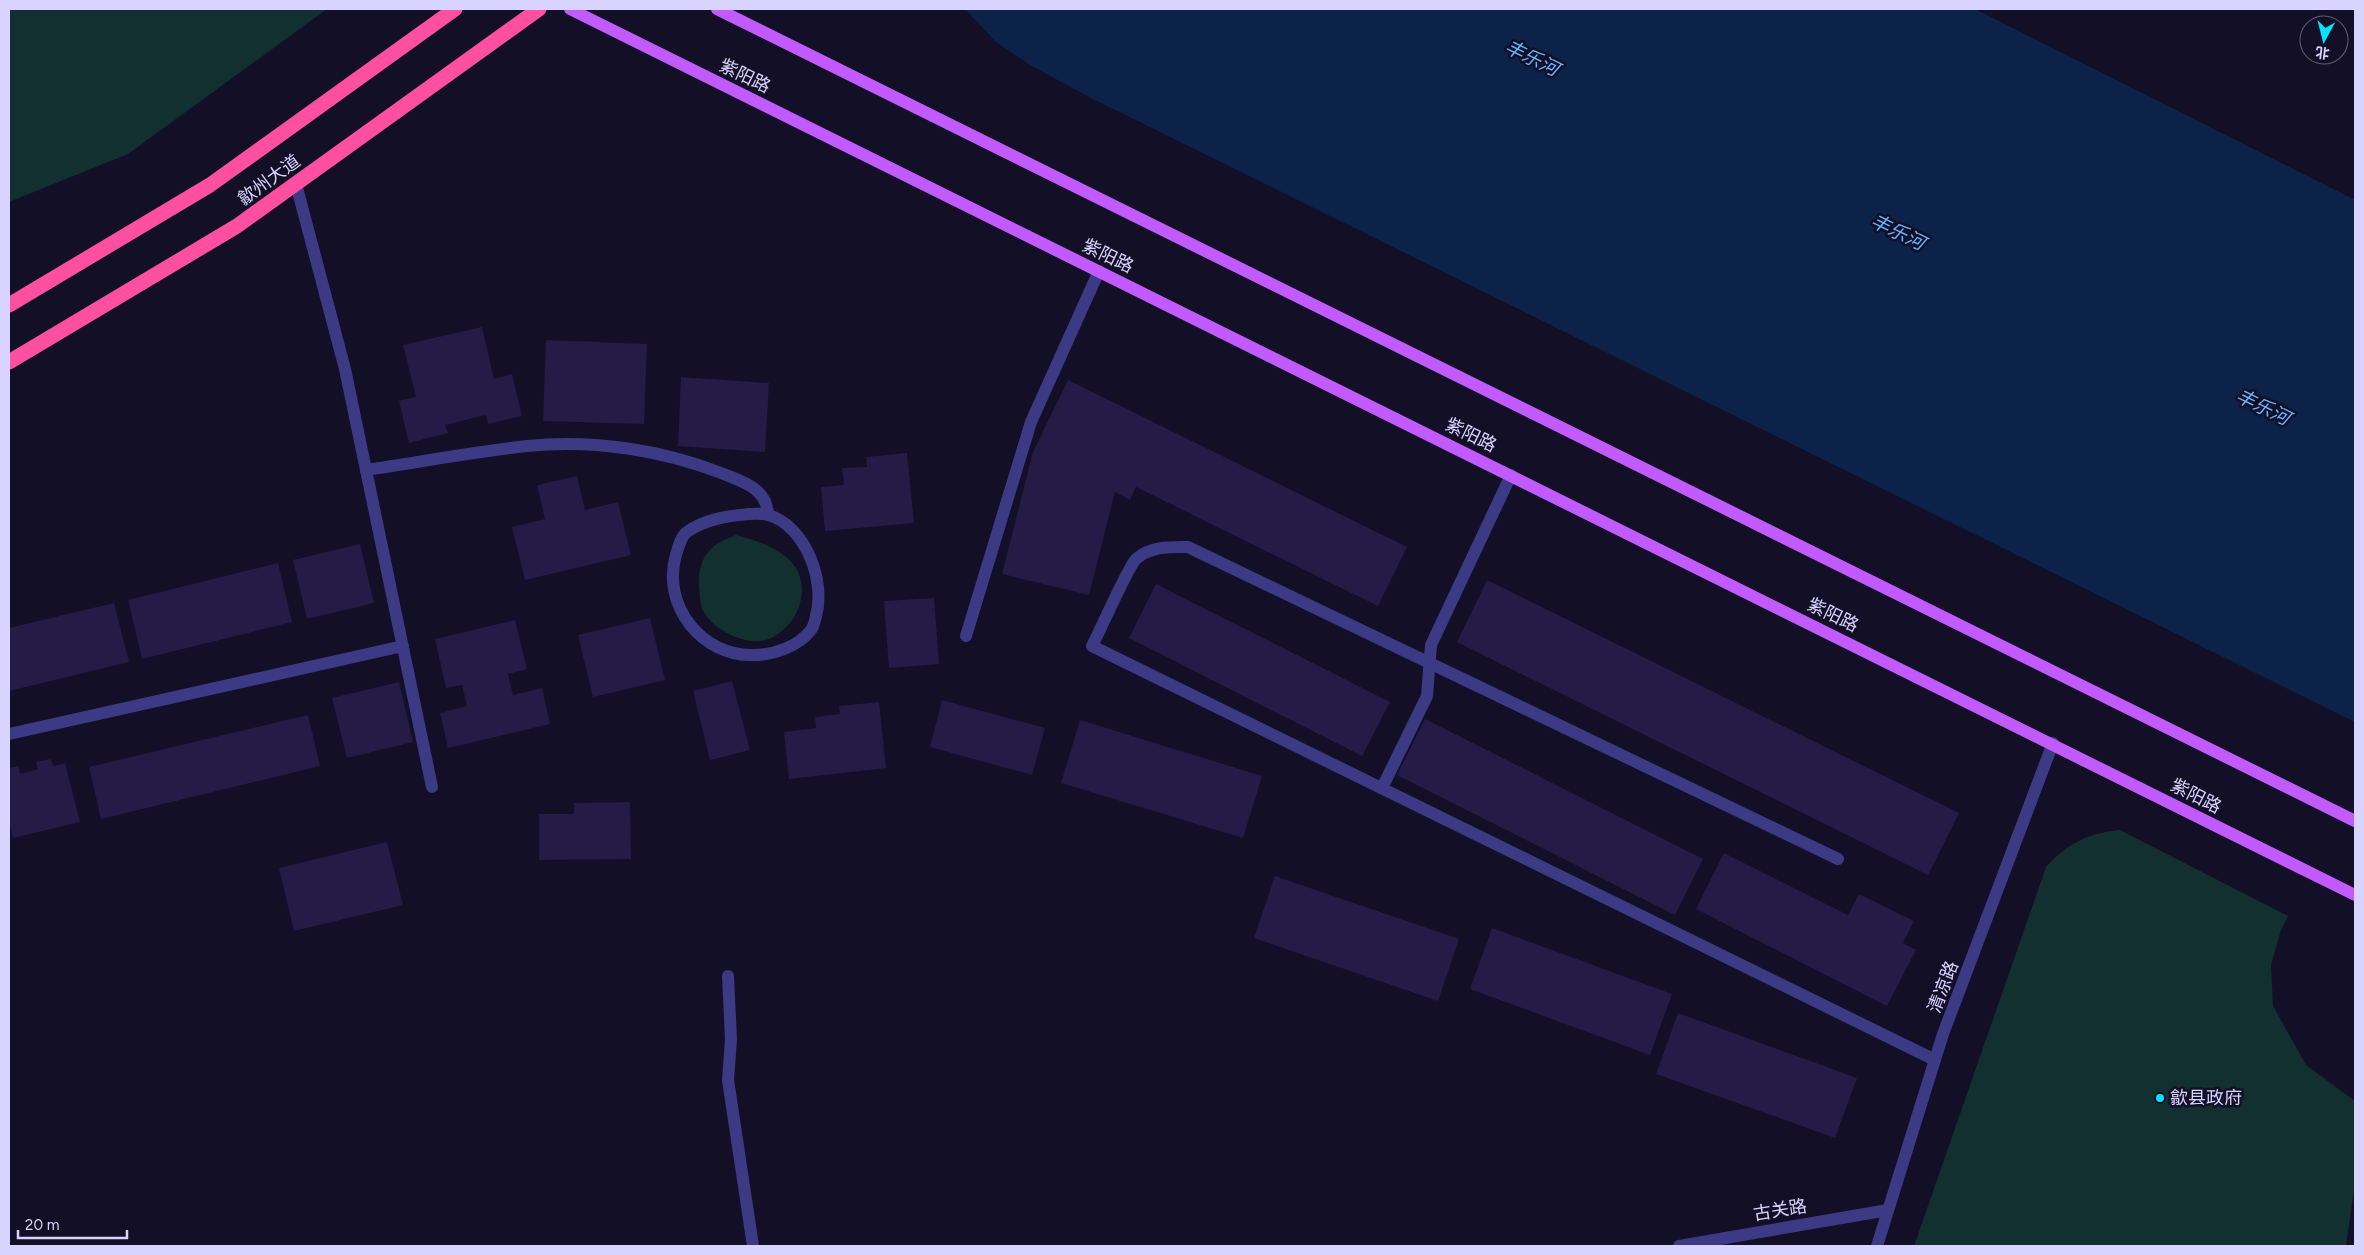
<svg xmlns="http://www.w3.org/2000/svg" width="2364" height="1255" font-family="Figtree,'Noto Sans SC',sans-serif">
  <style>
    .green { fill: #12302f }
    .water { fill: #0c2248 }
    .building { fill: #241b47 }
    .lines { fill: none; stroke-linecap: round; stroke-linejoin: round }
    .minor { stroke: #3d3a85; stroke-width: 12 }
    .major { stroke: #c25bff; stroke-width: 12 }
    .highway { stroke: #ff4fa3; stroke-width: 15 }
    .poi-dot { fill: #00e5ff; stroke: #130f26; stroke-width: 2 }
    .labels { text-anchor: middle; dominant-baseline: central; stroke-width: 5; stroke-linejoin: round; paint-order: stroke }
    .street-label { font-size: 18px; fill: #d9d4ff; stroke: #130f26 }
    .poi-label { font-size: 18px; fill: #d9d4ff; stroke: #130f26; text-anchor: start }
    .water-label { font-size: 19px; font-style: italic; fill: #62b6ff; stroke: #130f26 }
  </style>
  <rect width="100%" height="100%" fill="#130f26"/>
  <!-- green -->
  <g class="green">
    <polygon points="9,9 327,9 128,154 9,202"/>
    <path d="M 736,535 C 765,543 803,555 802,592 C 801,603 797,615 790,623 C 784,629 777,636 769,639 C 748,647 717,632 705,614 C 699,606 700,595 699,585 C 698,573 701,559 710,550 C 717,542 727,539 736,535 Z"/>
    <path d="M 2120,830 L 2288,916 L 2281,930 L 2271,965 L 2273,1006 L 2306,1065 L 2355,1101 L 2355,1183 L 2346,1246 L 1914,1246 L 2046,867 C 2067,844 2088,833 2120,830 Z"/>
  </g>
  <!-- water -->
  <polygon class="water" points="965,9 1975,9 2355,200 2355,722 1091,98 1030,65 996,42"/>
  <!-- building -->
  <g class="building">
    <polygon points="482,327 494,379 512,374 522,416 488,424 486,415 445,425 448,433 409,443 399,401 416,397 403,345"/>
    <polygon points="546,340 647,344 644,424 543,421"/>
    <polygon points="681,377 769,383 765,452 678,446"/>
    <polygon points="1068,380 1407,547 1378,606 1136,487 1130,500 1115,492 1089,595 1002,574 1033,452"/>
    <polygon points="907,453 914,523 825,531 821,487 844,485 842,468 867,467 866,457"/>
    <polygon points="577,476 585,510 618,502 631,555 525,580 512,527 545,519 537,485"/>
    <polygon points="360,544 374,603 307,619 293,560"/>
    <polygon points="278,563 292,622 142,659 128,600"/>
    <polygon points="1487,580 1959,813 1928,875 1457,642"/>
    <polygon points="1156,584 1390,702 1362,756 1129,638"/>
    <polygon points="934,598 939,664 889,668 884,601"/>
    <polygon points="114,603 129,662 9,691 9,628"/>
    <polygon points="650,618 665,680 593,697 578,635"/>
    <polygon points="515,620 527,669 508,674 513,695 542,688 550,724 448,748 440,713 467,706 462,685 446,688 435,639"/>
    <polygon points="732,681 750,750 710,760 693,691"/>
    <polygon points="399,682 413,742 347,758 332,698"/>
    <polygon points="942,700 1045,728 1032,775 930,747"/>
    <polygon points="879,702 886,768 789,779 784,732 816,728 815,717 840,714 839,706"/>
    <polygon points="308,715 320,766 101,819 89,767"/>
    <polygon points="1425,719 1703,859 1675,915 1397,775"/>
    <polygon points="1080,720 1262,776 1243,838 1061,783"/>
    <polygon points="51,759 53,766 65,763 80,822 13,838 9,821 9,768 19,766 20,774 38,769 36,762"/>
    <polygon points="630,802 631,859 539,860 539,814 574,814 574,803"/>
    <polygon points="387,842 403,905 294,931 279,868"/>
    <polygon points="1724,853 1848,915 1859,894 1914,921 1903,943 1916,950 1887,1006 1696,909"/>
    <polygon points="1275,876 1459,939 1438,1001 1254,938"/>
    <polygon points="1492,928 1672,994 1650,1055 1470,989"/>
    <polygon points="1678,1013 1857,1078 1835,1138 1656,1074"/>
  </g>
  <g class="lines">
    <!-- minor -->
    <g class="minor">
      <polyline points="296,184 345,369 432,787"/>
      <path d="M 366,470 C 420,462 473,452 527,446 C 592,439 662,450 721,473 C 743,482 767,488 768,515"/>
      <path d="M 749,514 C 755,514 762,513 768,515 C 805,525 826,581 816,616 C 815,620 814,626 811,630 C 799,646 774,655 754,655 C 702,657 661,605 676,555 C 678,548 681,536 687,532 C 705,519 728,516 749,514 Z"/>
      <polyline points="966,636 1031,422 1099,271"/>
      <polyline points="9,734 403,646"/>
      <polyline points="1382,788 1427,696 1431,645 1511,475"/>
      <path d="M 1838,859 L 1188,547 C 1170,547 1151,546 1136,559 C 1128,567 1100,631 1092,646 L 1935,1060"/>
      <polyline points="728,976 731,1039 728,1080 753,1246"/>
      <polyline points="1679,1246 1888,1210"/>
      <polyline points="1877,1246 1943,1034 2053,743"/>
    </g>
    <!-- major -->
    <g class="major">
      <polyline points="570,9 2355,895"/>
      <polyline points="717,9 2355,821"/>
    </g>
    <!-- highway -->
    <g class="highway">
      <polyline points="9,305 210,185 455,9"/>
      <polyline points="9,362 237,226 539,9"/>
    </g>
  </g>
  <!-- markers -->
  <circle class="poi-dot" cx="2160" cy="1098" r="5"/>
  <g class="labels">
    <!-- street labels -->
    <g class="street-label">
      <text transform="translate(745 76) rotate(26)">紫阳路</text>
      <text transform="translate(269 180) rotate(-36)">歙州大道</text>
      <text transform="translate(1108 256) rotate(26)">紫阳路</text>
      <text transform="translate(1471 435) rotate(26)">紫阳路</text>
      <text transform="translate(1833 615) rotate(26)">紫阳路</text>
      <text transform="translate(2196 796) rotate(27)">紫阳路</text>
      <text transform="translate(1943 987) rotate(-69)">清凉路</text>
      <text transform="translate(1780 1210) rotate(-9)">古关路</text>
    </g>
    <!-- poi labels -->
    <g class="poi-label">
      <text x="2170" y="1098">歙县政府</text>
    </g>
    <!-- water labels -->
    <g class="water-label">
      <text transform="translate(1532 58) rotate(26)">丰乐河</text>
      <text transform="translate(1898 232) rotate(26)">丰乐河</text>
      <text transform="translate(2263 407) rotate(26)">丰乐河</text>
    </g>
  </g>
  <!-- border -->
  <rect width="2364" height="1255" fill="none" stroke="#d9d4ff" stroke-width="20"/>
  <!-- north arrow -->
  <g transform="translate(2324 40) rotate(187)"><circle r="24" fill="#130f26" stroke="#625e7d"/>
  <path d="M0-4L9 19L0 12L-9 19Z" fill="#00e5ff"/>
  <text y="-8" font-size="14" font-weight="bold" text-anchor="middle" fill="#d9d4ff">北</text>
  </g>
  <!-- scale -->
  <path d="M18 1230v8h109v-8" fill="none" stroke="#d9d4ff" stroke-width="2.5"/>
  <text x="25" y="1230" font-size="15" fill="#d9d4ff" stroke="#130f26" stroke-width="4" paint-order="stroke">20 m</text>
</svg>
